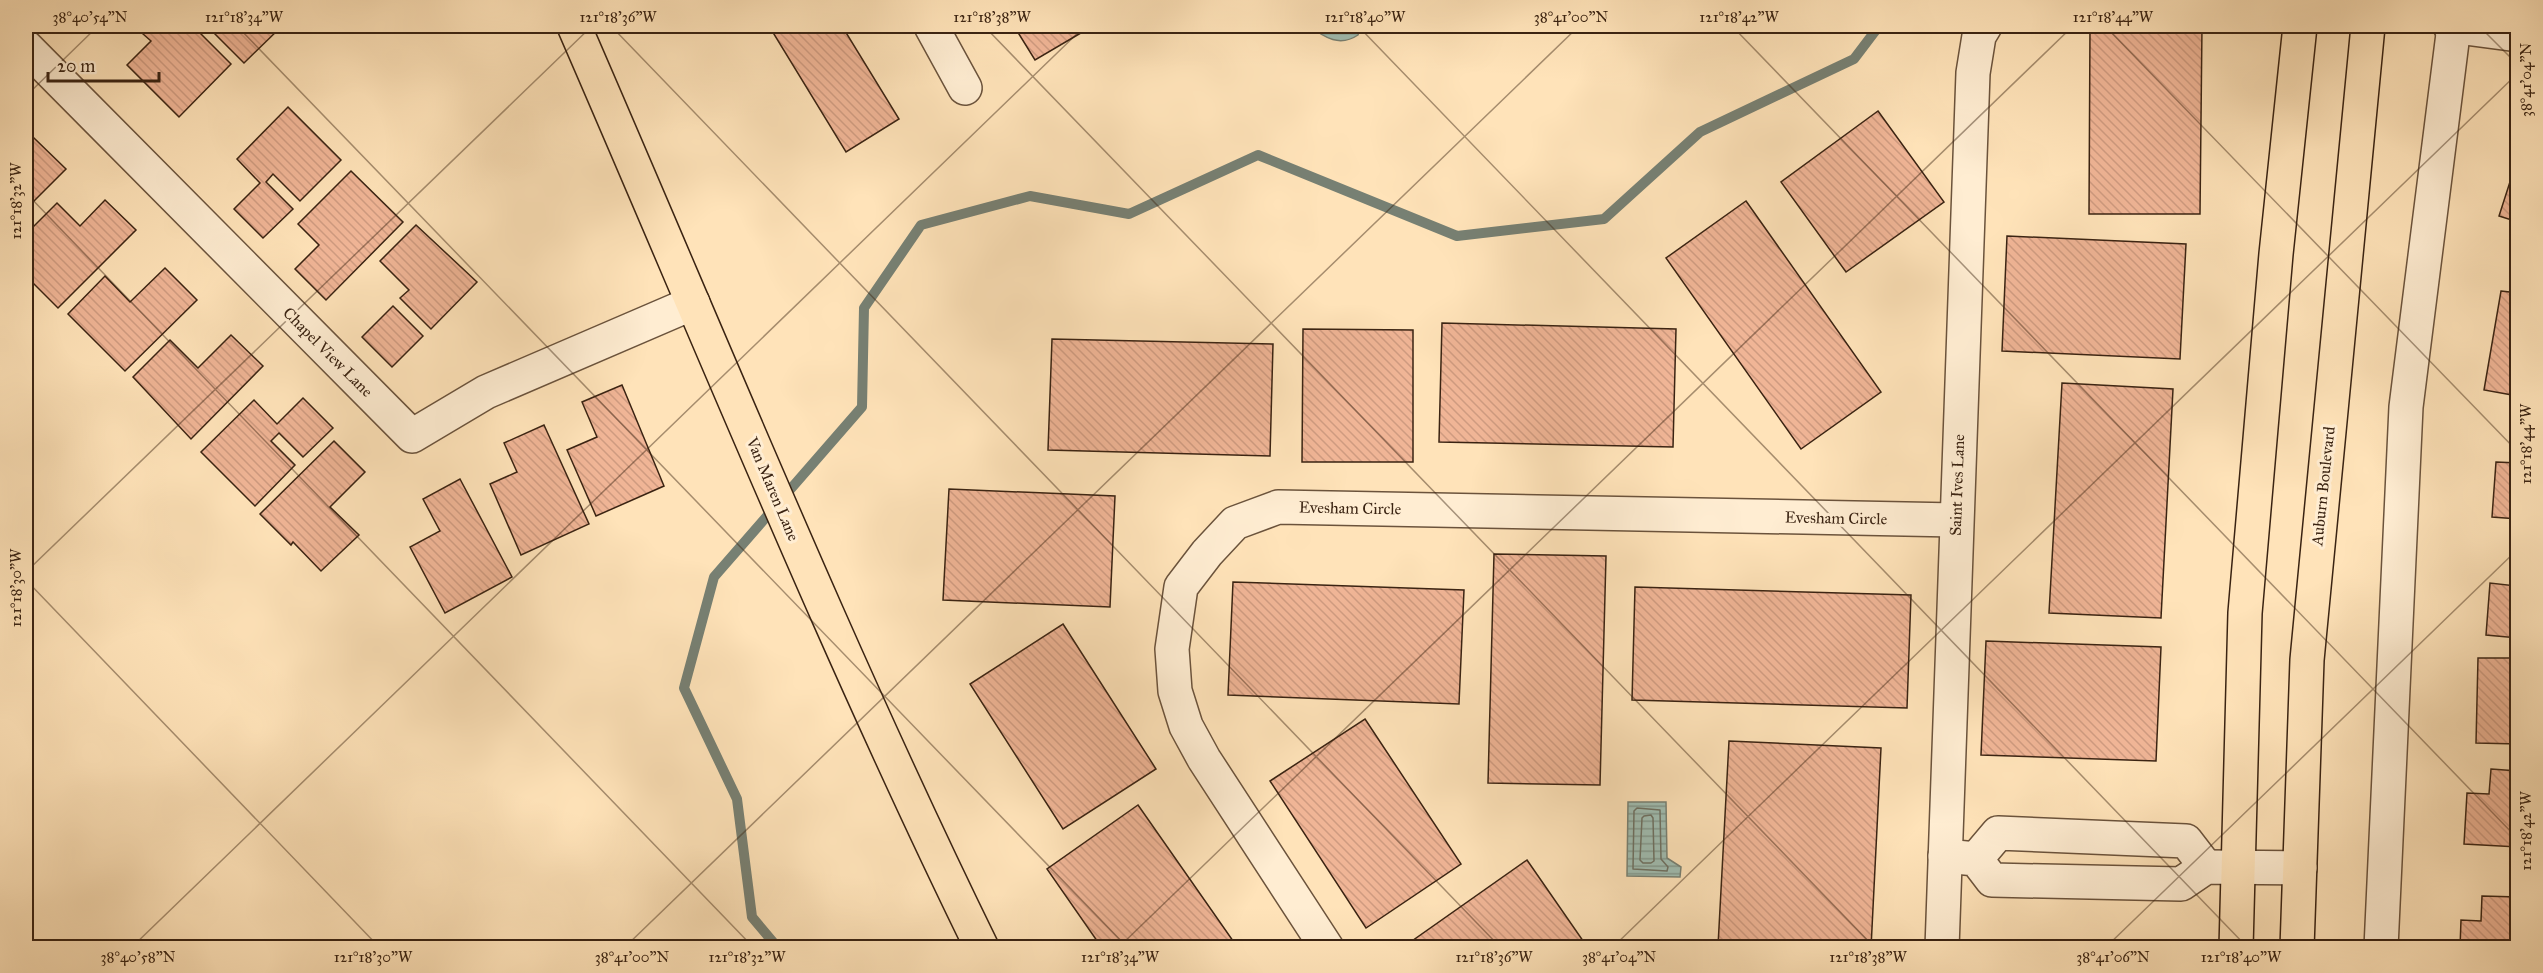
<svg xmlns="http://www.w3.org/2000/svg" width="2543" height="973" font-family="'IM FELL Great Primer',serif">
  <style>
    .water { fill: url(#water-rules); stroke: #778073; stroke-width: 1.5 }
    .lines { fill: none; stroke-linecap: round; stroke-linejoin: round }
    .shore { stroke: #6d7062; stroke-width: 1.5 }
    .stream { stroke: #778073; stroke-width: 10 }
    .building { fill: url(#building-back-hatch); stroke: #3a2312; stroke-width: 1.5 }
    .minor-casing { stroke: #6b533c; stroke-width: 36 }
    .major-casing { stroke: #3a2312; stroke-width: 36 }
    .minor { stroke: #ffedd2; stroke-width: 33 }
    .major { stroke: #ffe3b9; stroke-width: 33 }
    .ticks { fill: none; stroke: #3a2312; stroke-width: 1.5; stroke-opacity: 0.45 }
    .labels { text-anchor: middle; dominant-baseline: central; stroke-width: 6; stroke-linejoin: round; paint-order: stroke }
    .street-label { font-size: 16px; fill: #3a2312; stroke: #ffedd2 }
    .neatline { fill: none; stroke: #3a2312; stroke-width: 2 }
    .ticks-label { font-size: 15px; text-anchor: middle; fill: #3a2312 }
  </style>
  <defs>
    <pattern id="water-rules" width="6" height="5" patternUnits="userSpaceOnUse" patternTransform="scale(1.5)"><rect width="6" height="5" fill="#a0beb3"/><path d="M0 2.5h6" fill="none" stroke="#839a90"/></pattern>
    <pattern id="building-back-hatch" width="6" height="6" patternUnits="userSpaceOnUse" patternTransform="scale(1.5)"><rect width="6" height="6" fill="#f0b596"/><path d="M-1 5l2 2M0 0l6 6M5-1l2 2" fill="none" stroke="#cf9b80"/></pattern>
  </defs>
  <rect width="100%" height="100%" fill="#ffe3b9"/>
  <filter id="stains"><feTurbulence type="fractalNoise" baseFrequency=".00333" numOctaves="4"/><feColorMatrix values="0 0 0 0 .2 0 0 0 0 .09 0 0 0 0 .02 0 0 0 .5 -.17"/></filter>
  <radialGradient id="worn" r=".72"><stop offset=".6" stop-color="#630" stop-opacity="0"/><stop offset="1" stop-color="#630" stop-opacity=".3"/></radialGradient>
  <!-- water -->
  <g class="water">
    <path d="M 1309,26 L 1361,26 L 1358,35 C 1340,47 1325,38 1309,26 Z"/>
    <polygon points="1628,802 1666,802 1667,858 1681,867 1680,877 1627,876"/>
  </g>
  <g class="lines">
    <!-- shore -->
    <g class="shore">
      <polygon points="1637,808 1660,810 1661,859 1668,867 1667,871 1633,869 1634,811"/>
      <polygon points="1651,815 1653,818 1654,861 1651,863 1643,863 1640,860 1642,818 1644,816"/>
    </g>
    <!-- stream -->
    <polyline class="stream" points="778,948 752,917 737,799 684,688 714,577 862,407 864,308 921,225 1030,196 1129,214 1258,155 1457,236 1604,219 1700,132 1854,59 1879,26"/>
  </g>
  <!-- building -->
  <g class="building">
    <polygon points="134,26 193,26 231,64 179,117 127,65 151,41"/>
    <polygon points="207,26 282,26 244,63"/>
    <polygon points="769,26 842,26 899,119 846,152"/>
    <polygon points="1014,26 1090,26 1091,27 1035,60"/>
    <polygon points="2090,26 2202,26 2200,214 2089,214"/>
    <polygon points="288,107 341,160 300,201 273,174 266,182 293,209 263,238 234,209 260,183 237,159"/>
    <polygon points="1878,111 1944,202 1846,272 1781,182"/>
    <polygon points="34,138 66,169 26,209 26,147"/>
    <polygon points="2518,157 2518,222 2499,216"/>
    <polygon points="351,171 403,222 326,300 295,269 319,245 298,224"/>
    <polygon points="105,200 136,230 58,308 26,276 26,234 57,203 80,226"/>
    <polygon points="1746,201 1881,392 1801,449 1666,258"/>
    <polygon points="416,225 477,282 431,329 400,298 409,290 380,261"/>
    <polygon points="2007,236 2186,244 2180,359 2002,351"/>
    <polygon points="165,268 197,300 125,371 68,314 105,276 130,302"/>
    <polygon points="2501,291 2518,293 2518,396 2484,390"/>
    <polygon points="393,306 423,336 392,367 362,337"/>
    <polygon points="1442,323 1676,329 1673,447 1439,442"/>
    <polygon points="1303,329 1413,330 1413,462 1302,462"/>
    <polygon points="231,335 263,366 191,439 133,377 170,340 198,368"/>
    <polygon points="1052,339 1273,344 1270,456 1048,450"/>
    <polygon points="2062,383 2173,389 2161,618 2049,613"/>
    <polygon points="622,385 664,486 596,516 567,450 597,437 582,402"/>
    <polygon points="303,398 333,428 303,457 279,433 271,441 295,465 255,506 201,452 254,400 277,424"/>
    <polygon points="544,425 589,524 521,555 490,484 517,472 504,443"/>
    <polygon points="334,441 365,472 330,507 359,535 321,571 293,542 291,545 260,514"/>
    <polygon points="2496,462 2518,463 2518,519 2492,517"/>
    <polygon points="460,479 512,577 445,613 410,547 440,531 423,499"/>
    <polygon points="949,489 1115,496 1110,607 943,600"/>
    <polygon points="1494,554 1606,556 1600,785 1488,783"/>
    <polygon points="2518,566 2518,638 2486,635 2490,583 2516,586"/>
    <polygon points="1233,582 1464,590 1459,704 1228,695"/>
    <polygon points="1635,587 1911,595 1907,708 1632,700"/>
    <polygon points="1063,624 1156,769 1063,829 970,684"/>
    <polygon points="1986,641 2161,647 2156,761 1981,755"/>
    <polygon points="2478,658 2518,658 2518,744 2476,743"/>
    <polygon points="1365,719 1461,864 1366,928 1270,781"/>
    <polygon points="1729,741 1881,748 1871,948 1718,946"/>
    <polygon points="2491,769 2518,771 2518,847 2464,844 2467,793 2489,794"/>
    <polygon points="1138,805 1238,948 1102,948 1047,869"/>
    <polygon points="1527,860 1588,948 1402,948"/>
    <polygon points="2482,896 2518,897 2518,948 2460,948 2461,920 2481,921"/>
  </g>
  <g class="lines">
    <defs>
      <g id="minor">
        <polyline points="931,26 965,88"/>
        <polyline points="2450,26 2518,35"/>
        <polyline points="26,47 412,436 486,392 693,303"/>
        <polyline points="1945,856 1976,859 1992,880 2181,884 2206,867 2300,868"/>
        <polyline points="1976,859 1998,833 2186,841 2206,867"/>
        <polyline points="1327,948 1204,759 1186,726 1175,691 1172,649 1181,587 1207,553 1235,523 1278,507 1956,520"/>
        <polyline points="1942,948 1973,73 1979,36 1985,26"/>
        <polyline points="2381,948 2406,407 2454,26"/>
      </g>
      <g id="major">
        <path d="M 574,26 C 708,334 834,646 982,948"/>
        <polyline points="2236,948 2245,613 2276,254 2300,26"/>
        <polyline points="2297,948 2307,660 2368,26"/>
      </g>
    </defs>
    <!-- minor casing -->
    <use href="#minor" class="minor-casing"/>
    <!-- major casing -->
    <use href="#major" class="major-casing"/>
    <!-- minor -->
    <use href="#minor" class="minor"/>
    <!-- major -->
    <use href="#major" class="major"/>
  </g>
  <!-- ticks -->
  <path class="ticks" d="M 237,26 L 1128,948M 611,26 L 1501,948M 984,26 L 1875,948M 1358,26 L 2248,948M 1732,26 L 2518,839M 2105,26 L 2518,452M 2479,26 L 2518,65M 26,96 L 98,26M 26,193 L 754,948M 26,572 L 592,26M 26,580 L 380,948M 131,948 L 1085,26M 624,948 L 1579,26M 1118,948 L 2073,26M 1612,948 L 2518,73M 2105,948 L 2518,549"/>
  <g class="labels">
    <!-- street labels -->
    <g class="street-label">
      <text transform="translate(328 352) rotate(45)">Chapel View Lane</text>
      <text transform="translate(1957 485) rotate(-88)">Saint Ives Lane</text>
      <text transform="translate(2323 486) rotate(-84)">Auburn Boulevard</text>
      <text transform="translate(773 489) rotate(67)">Van Maren Lane</text>
      <text transform="translate(1350 508) rotate(1)">Evesham Circle</text>
      <text transform="translate(1836 518) rotate(1)">Evesham Circle</text>
    </g>
  </g>
  <!-- margin -->
  <rect width="2543" height="973" fill="none" stroke="#ffe3b9" stroke-width="66"/>
  <!-- scale -->
  <path d="M48 72v9h111v-9" fill="none" stroke="#3a2312" stroke-width="3"/>
  <text x="57" y="72" font-size="18" fill="#3a2312" stroke="#ffedd2" stroke-width="4.5" paint-order="stroke">20 m</text>
  <rect x="33" y="33" width="2477" height="907" class="neatline"/>
  <g class="ticks-label">
    <text x="90" y="22">38°40'54"N</text>
    <text x="244" y="22">121°18'34"W</text>
    <text x="618" y="22">121°18'36"W</text>
    <text x="992" y="22">121°18'38"W</text>
    <text x="1365" y="22">121°18'40"W</text>
    <text x="1571" y="22">38°41'00"N</text>
    <text x="1739" y="22">121°18'42"W</text>
    <text x="2113" y="22">121°18'44"W</text>
    <text transform="translate(2526 80) rotate(-90)" y="5">38°41'04"N</text>
    <text transform="translate(16 201) rotate(-90)" y="5">121°18'32"W</text>
    <text transform="translate(2526 444) rotate(-90)" y="5">121°18'44"W</text>
    <text transform="translate(16 588) rotate(-90)" y="5">121°18'30"W</text>
    <text transform="translate(2526 831) rotate(-90)" y="5">121°18'42"W</text>
    <text x="138" y="962">38°40'58"N</text>
    <text x="373" y="962">121°18'30"W</text>
    <text x="632" y="962">38°41'00"N</text>
    <text x="747" y="962">121°18'32"W</text>
    <text x="1120" y="962">121°18'34"W</text>
    <text x="1494" y="962">121°18'36"W</text>
    <text x="1619" y="962">38°41'04"N</text>
    <text x="1868" y="962">121°18'38"W</text>
    <text x="2113" y="962">38°41'06"N</text>
    <text x="2241" y="962">121°18'40"W</text>
  </g>
  <rect width="100%" height="100%" filter="url(#stains)"/>
  <rect width="100%" height="100%" fill="url(#worn)"/>
</svg>
